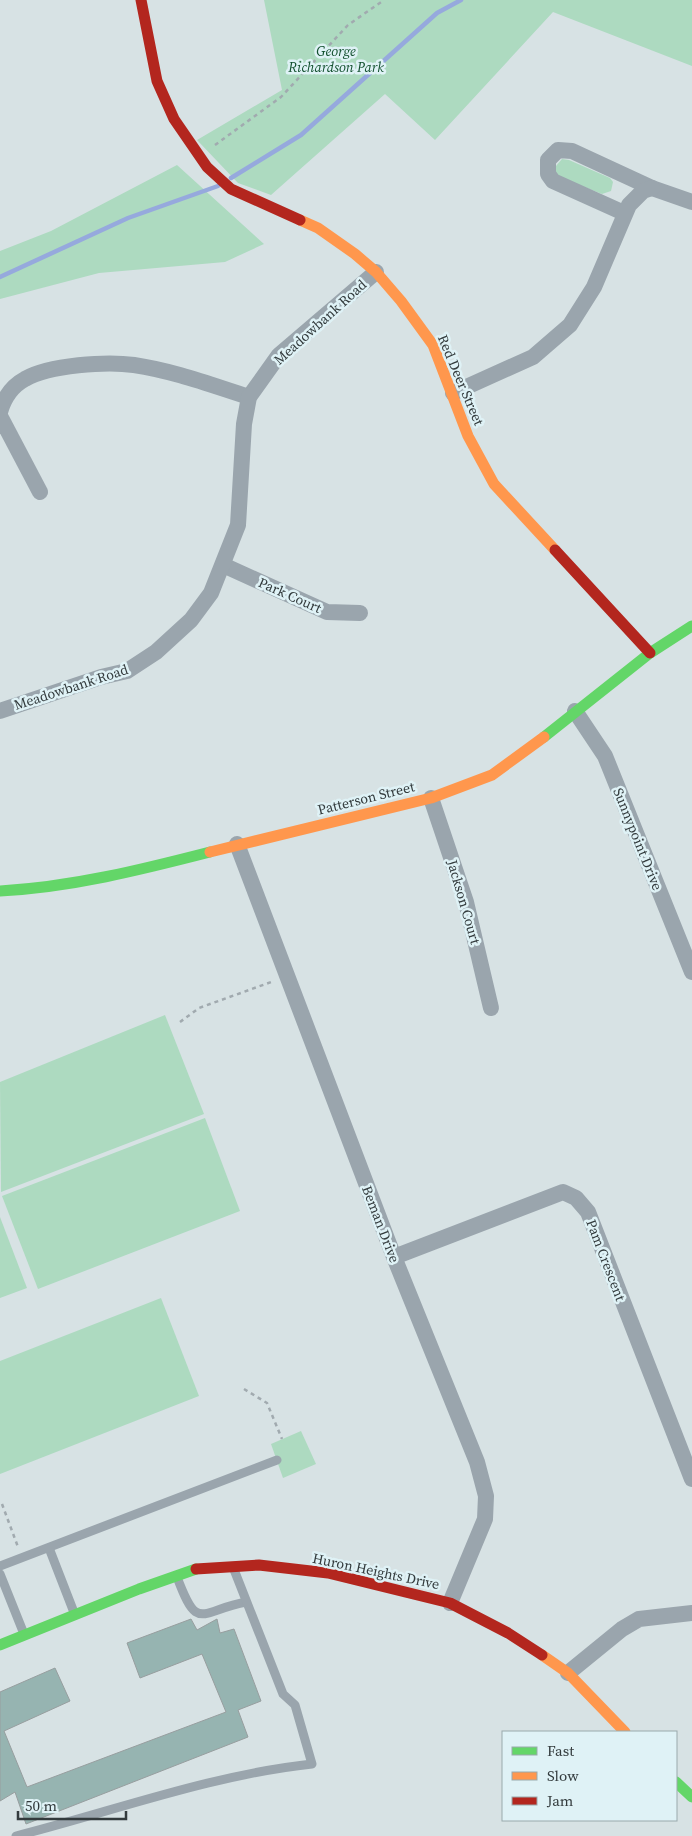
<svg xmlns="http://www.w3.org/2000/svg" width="692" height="1836" font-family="'Source Serif 4',serif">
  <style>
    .green { fill: #addac0 }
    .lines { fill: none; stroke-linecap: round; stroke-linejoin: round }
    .stream { stroke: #96a9dd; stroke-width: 4.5 }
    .building { fill: #96b4b1; stroke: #979e9f }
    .path { stroke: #a1aaaf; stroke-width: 2.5; stroke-dasharray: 4 4; stroke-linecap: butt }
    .lane { stroke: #9aa5ad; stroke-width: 9 }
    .street { stroke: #9aa5ad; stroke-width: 16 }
    .fast { stroke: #63d668; stroke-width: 11 }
    .slow { stroke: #ff974d; stroke-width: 11 }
    .jam { stroke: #b3261e; stroke-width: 11 }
    .labels { text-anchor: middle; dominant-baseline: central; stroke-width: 5; stroke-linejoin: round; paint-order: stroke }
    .park-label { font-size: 14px; font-style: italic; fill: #12502e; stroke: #dff2f6 }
    .street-label { font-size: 14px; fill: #333b3d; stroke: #dff2f6 }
  </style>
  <rect width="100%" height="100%" fill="#d7e2e4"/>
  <!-- green -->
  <g class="green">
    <polygon points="264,0 692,0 692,66 553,12 435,140 385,94 271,195 238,183 197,140 282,90"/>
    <polygon points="562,159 569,160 610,178 613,182 611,191 602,194 559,177 556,172 556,166"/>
    <polygon points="177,165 264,244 225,262 99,273 0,299 0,251 51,231"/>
    <polygon points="165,1015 204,1114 1,1192 0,1082"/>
    <polygon points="205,1118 240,1211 38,1289 2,1196"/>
    <polygon points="0,1217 27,1288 0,1298"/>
    <polygon points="161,1298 199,1396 0,1474 0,1361"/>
    <polygon points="301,1431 316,1464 283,1478 271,1444"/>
  </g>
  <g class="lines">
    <!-- stream -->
    <g class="stream">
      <polyline points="231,178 301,135 437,13 461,0"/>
      <polyline points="0,277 128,218 218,186"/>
    </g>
  </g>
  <!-- building -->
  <polygon class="building" points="191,1619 197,1630 217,1619 220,1633 234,1629 261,1701 238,1710 248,1737 26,1824 15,1792 0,1801 0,1692 55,1668 70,1701 4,1731 27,1787 226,1712 202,1654 140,1678 127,1643"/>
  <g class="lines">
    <!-- path -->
    <g class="path">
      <polyline points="215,145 281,97 348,25 384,0"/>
      <polyline points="180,1022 199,1008 274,981"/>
      <polyline points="244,1389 267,1403 282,1439"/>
      <polyline points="2,1504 18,1547"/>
    </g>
    <!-- lane -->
    <g class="lane">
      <polyline points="49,1548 75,1615"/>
      <polyline points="0,1566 277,1460"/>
      <polyline points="0,1574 24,1634"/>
      <path d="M 177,1577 C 198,1633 199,1611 246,1602"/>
      <path d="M 16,1836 C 114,1811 211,1775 312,1764 L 295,1705 L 283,1694 L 233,1567"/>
    </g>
    <!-- street -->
    <g class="street">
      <polyline points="624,213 553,181 548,174 548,160 558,150 572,151 652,188 692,202"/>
      <polyline points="453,393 533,357 570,325 594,287 629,205 643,191 652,188"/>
      <path d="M 0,412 C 4,398 12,386 25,379 C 49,365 107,361 134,365 C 174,371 211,385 249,397"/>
      <polyline points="0,416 40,492"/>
      <polyline points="223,565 327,612 360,613"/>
      <polyline points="0,711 101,677 127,671 156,652 191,620 211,593 238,525 244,424 249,397 279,355 376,272"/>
      <polyline points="575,711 605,756 692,972"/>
      <polyline points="431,798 466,902 491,1008"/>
      <polyline points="237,844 394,1257 477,1462 486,1496 485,1519 450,1603"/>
      <polyline points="394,1257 563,1192 576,1198 588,1212 692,1479"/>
      <polyline points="568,1673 622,1629 639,1619 692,1613"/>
    </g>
    <!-- fast -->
    <g class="fast">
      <polyline points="544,737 650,653 692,626"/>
      <path d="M 0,891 C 72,887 140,870 210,852"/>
      <polyline points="0,1645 139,1589 196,1569"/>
      <polyline points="676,1782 692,1797"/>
    </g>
    <!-- slow -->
    <g class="slow">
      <polyline points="300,220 318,228 355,254 376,272 401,301 433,345 468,436 494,484 555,550"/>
      <polyline points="210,852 431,798 492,775 544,737"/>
      <polyline points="542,1655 568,1673 625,1732"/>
    </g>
    <!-- jam -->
    <g class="jam">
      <polyline points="141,0 157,81 174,119 207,167 231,189 300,220"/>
      <polyline points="555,550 650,653"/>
      <polyline points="196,1569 259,1565 328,1573 450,1603 508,1633 542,1655"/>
    </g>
  </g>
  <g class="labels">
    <!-- park labels -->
    <g class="park-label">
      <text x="336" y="51">George<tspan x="336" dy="16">Richardson Park</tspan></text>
    </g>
    <!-- street labels -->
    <g class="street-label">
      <text transform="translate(320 322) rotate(-42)">Meadowbank Road</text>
      <text transform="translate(461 380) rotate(67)">Red Deer Street</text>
      <text transform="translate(290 595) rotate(24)">Park Court</text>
      <text transform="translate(71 687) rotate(-18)">Meadowbank Road</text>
      <text transform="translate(366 798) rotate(-14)">Patterson Street</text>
      <text transform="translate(638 839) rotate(68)">Sunnypoint Drive</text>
      <text transform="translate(464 902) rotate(74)">Jackson Court</text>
      <text transform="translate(381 1224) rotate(69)">Beman Drive</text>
      <text transform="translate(606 1260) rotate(69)">Pam Crescent</text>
      <text transform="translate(376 1571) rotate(12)">Huron Heights Drive</text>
    </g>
  </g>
  <!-- legend -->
  <rect x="502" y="1731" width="175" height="90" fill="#dff2f6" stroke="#9aa9ac"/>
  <rect x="512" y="1747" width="25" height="8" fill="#63d668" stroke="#9aa9ac"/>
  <text x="547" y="1756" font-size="15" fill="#333b3d">Fast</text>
  <rect x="512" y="1772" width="25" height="8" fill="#ff974d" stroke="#9aa9ac"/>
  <text x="547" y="1781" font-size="15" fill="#333b3d">Slow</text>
  <rect x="512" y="1797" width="25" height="8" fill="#b3261e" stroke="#9aa9ac"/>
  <text x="547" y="1806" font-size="15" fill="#333b3d">Jam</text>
  <!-- scale -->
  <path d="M18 1811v8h108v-8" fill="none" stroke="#333b3d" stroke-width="2.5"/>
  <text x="25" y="1811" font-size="15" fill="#333b3d" stroke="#dff2f6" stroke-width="4" paint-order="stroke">50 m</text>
</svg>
